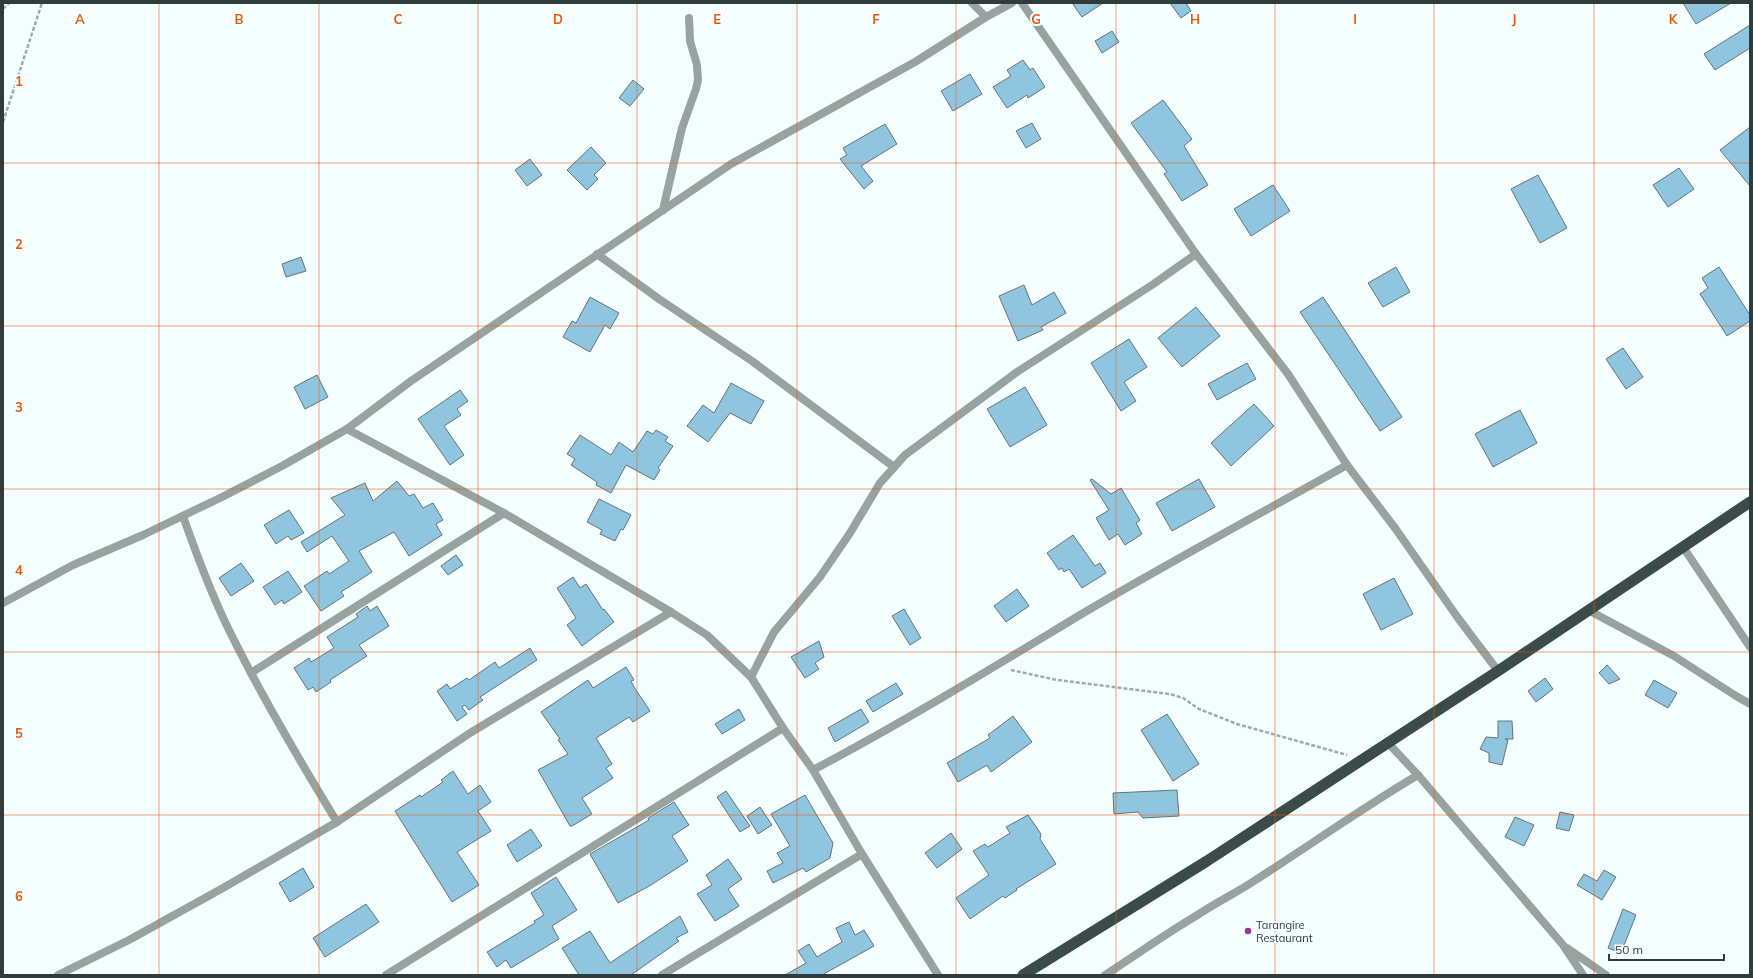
<svg xmlns="http://www.w3.org/2000/svg" width="1753" height="978" font-family="Mulish,sans-serif">
  <style>
    .building { fill: #90c5df; stroke: #62747d }
    .lines { fill: none; stroke-linecap: round; stroke-linejoin: round }
    .path { stroke: #a1abac; stroke-width: 2.5; stroke-dasharray: 4 2; stroke-linecap: butt }
    .minor { stroke: #98a29f; stroke-width: 8 }
    .trunk { stroke: #3a4c48; stroke-width: 11 }
    .grid { fill: none; stroke: #e8590c; stroke-width: 1; stroke-opacity: 0.55 }
    .poi-dot { fill: #9f3393; stroke: #f4feff; stroke-width: 1.5 }
    .labels { text-anchor: middle; dominant-baseline: central; stroke-width: 4; stroke-linejoin: round; paint-order: stroke }
    .poi-label { font-size: 11px; fill: #323b3c; stroke: #f4feff; text-anchor: start }
    .grid-label { font-size: 13px; text-anchor: middle; font-weight: bold; fill: #e8590c; stroke: #f4feff; stroke-width: 4; stroke-linejoin: round; paint-order: stroke }
  </style>
  <rect width="100%" height="100%" fill="#f4feff"/>
  <!-- building -->
  <g class="building">
    <polygon points="1072,3 1103,3 1082,17"/>
    <polygon points="1170,3 1186,3 1191,11 1181,18"/>
    <polygon points="1683,3 1731,3 1696,24"/>
    <polygon points="1750,25 1750,48 1715,70 1704,54"/>
    <polygon points="1112,31 1119,42 1102,53 1095,41"/>
    <polygon points="1023,60 1030,70 1033,68 1045,87 1028,98 1027,95 1007,108 993,87 1011,76 1007,70"/>
    <polygon points="970,74 982,94 953,111 941,91"/>
    <polygon points="633,80 644,89 630,106 619,98"/>
    <polygon points="1163,100 1192,139 1184,146 1208,185 1182,201 1164,174 1167,172 1131,123"/>
    <polygon points="1032,123 1041,139 1026,148 1016,131"/>
    <polygon points="885,124 897,144 861,166 873,181 864,189 840,159 847,155 843,148"/>
    <polygon points="1750,127 1750,186 1720,150"/>
    <polygon points="591,147 606,163 594,175 598,179 587,190 567,170"/>
    <polygon points="530,159 542,175 527,186 515,170"/>
    <polygon points="1679,168 1694,189 1668,207 1653,185"/>
    <polygon points="1538,175 1567,228 1540,243 1511,189"/>
    <polygon points="1273,185 1290,211 1251,236 1234,209"/>
    <polygon points="301,257 306,271 286,277 282,264"/>
    <polygon points="1396,267 1410,292 1383,307 1368,283"/>
    <polygon points="1719,267 1750,315 1750,321 1727,336 1700,294 1708,288 1702,278"/>
    <polygon points="1024,285 1032,305 1054,292 1066,313 1041,327 1043,330 1018,341 999,296"/>
    <polygon points="590,297 619,313 610,329 605,325 590,352 563,337 572,321 576,323"/>
    <polygon points="1323,297 1402,417 1380,431 1300,312"/>
    <polygon points="1196,307 1220,336 1182,367 1158,338"/>
    <polygon points="1129,339 1147,367 1124,382 1136,401 1121,411 1091,363"/>
    <polygon points="1623,348 1643,377 1626,389 1606,359"/>
    <polygon points="1247,363 1256,379 1217,400 1208,384"/>
    <polygon points="317,375 328,397 305,409 294,387"/>
    <polygon points="731,383 764,401 751,424 730,413 708,442 687,426 703,405 714,413"/>
    <polygon points="1025,387 1047,425 1010,447 987,409"/>
    <polygon points="460,390 468,401 457,409 461,415 444,426 464,455 450,465 418,419"/>
    <polygon points="1254,404 1274,426 1231,466 1211,443"/>
    <polygon points="1520,410 1537,443 1493,467 1475,434"/>
    <polygon points="656,430 668,437 665,441 673,446 658,468 660,470 654,480 626,465 611,493 596,485 597,482 571,465 575,459 567,454 580,435 611,455 619,442 633,452 647,431 653,434"/>
    <polygon points="1092,479 1111,494 1121,488 1140,520 1136,523 1142,534 1125,545 1118,534 1109,540 1096,518 1109,510 1090,480"/>
    <polygon points="1199,479 1215,507 1172,531 1156,503"/>
    <polygon points="397,481 409,496 414,494 423,508 433,503 443,520 436,524 442,535 409,556 394,532 359,551 372,572 341,592 344,596 321,611 304,586 327,571 329,574 349,561 332,536 307,552 301,542 345,515 331,498 365,483 373,501"/>
    <polygon points="599,499 631,515 623,530 621,529 615,541 600,534 602,530 587,522"/>
    <polygon points="289,510 304,533 291,540 288,536 276,544 264,525"/>
    <polygon points="1073,535 1095,566 1100,563 1106,573 1082,588 1069,569 1064,572 1062,568 1059,570 1047,553"/>
    <polygon points="456,555 463,565 448,575 441,566"/>
    <polygon points="241,563 254,581 231,596 219,578"/>
    <polygon points="288,571 302,592 284,604 282,600 275,605 263,587"/>
    <polygon points="573,577 580,588 586,584 603,610 604,609 614,622 582,646 567,625 576,618 557,588"/>
    <polygon points="1394,578 1413,614 1381,630 1363,594"/>
    <polygon points="1017,589 1029,606 1006,622 994,606"/>
    <polygon points="367,606 370,611 377,606 389,626 359,645 367,656 330,680 331,682 316,692 313,687 308,690 294,668 309,658 311,662 334,648 327,637 358,617 356,614"/>
    <polygon points="904,609 921,638 910,645 892,616"/>
    <polygon points="819,641 824,657 815,663 819,669 805,678 791,657"/>
    <polygon points="530,648 537,660 480,697 483,700 469,710 465,705 462,707 467,714 457,721 437,691 447,684 450,689 467,678 469,680 495,662 499,668"/>
    <polygon points="1607,665 1620,679 1609,684 1599,673"/>
    <polygon points="626,667 634,680 631,681 634,687 650,711 633,722 629,717 596,738 612,764 606,768 613,778 582,798 592,814 572,826 570,826 538,770 568,754 558,740 560,739 541,712 588,680 593,688"/>
    <polygon points="1545,678 1553,689 1536,702 1528,691"/>
    <polygon points="1654,680 1677,693 1668,708 1645,695"/>
    <polygon points="896,683 903,694 873,712 866,701"/>
    <polygon points="739,709 745,720 722,734 715,724"/>
    <polygon points="861,709 869,722 835,742 828,728"/>
    <polygon points="1167,714 1199,764 1173,781 1141,730"/>
    <polygon points="1013,716 1032,742 991,772 987,765 958,782 947,763 990,738 988,735"/>
    <polygon points="1498,721 1512,721 1513,739 1505,739 1508,740 1502,765 1489,762 1489,753 1480,749 1486,737 1498,738"/>
    <polygon points="453,771 468,794 480,785 491,802 478,811 491,831 457,852 479,885 452,902 395,811 420,795 421,797 443,782 441,780"/>
    <polygon points="1177,790 1179,816 1143,818 1138,812 1114,814 1113,793"/>
    <polygon points="726,791 750,826 740,832 717,797"/>
    <polygon points="805,795 833,843 830,858 806,872 803,868 773,883 767,871 783,863 777,853 790,846 771,814"/>
    <polygon points="674,802 689,825 672,836 688,861 651,885 618,903 590,854 649,820 648,818"/>
    <polygon points="760,807 772,825 758,834 747,816"/>
    <polygon points="1560,812 1574,815 1569,831 1556,828"/>
    <polygon points="1028,815 1041,834 1040,839 1056,864 1016,889 1017,890 1005,898 1003,896 970,919 956,898 989,875 973,851 985,844 988,847 1010,833 1006,827"/>
    <polygon points="1515,817 1534,825 1524,846 1505,837"/>
    <polygon points="531,829 542,846 517,862 507,845"/>
    <polygon points="951,833 962,849 937,868 925,853"/>
    <polygon points="728,859 742,879 728,889 739,906 715,921 697,894 712,885 706,875"/>
    <polygon points="303,868 314,887 290,902 279,883"/>
    <polygon points="1604,870 1616,877 1602,900 1577,885 1584,874 1597,881"/>
    <polygon points="556,877 577,910 552,926 559,939 511,968 506,960 497,967 487,952 535,923 534,921 544,915 531,893"/>
    <polygon points="366,904 379,922 325,957 313,938"/>
    <polygon points="1623,909 1636,915 1621,953 1608,948"/>
    <polygon points="680,916 688,932 676,938 679,941 631,975 579,975 562,948 590,931 610,963"/>
    <polygon points="849,922 855,935 864,930 874,946 822,975 785,975 806,963 798,951 809,944 817,957 842,942 836,928"/>
  </g>
  <g class="lines">
    <!-- path -->
    <g class="path">
      <polyline points="3,9 9,3"/>
      <polyline points="3,122 42,3"/>
      <polyline points="1011,670 1057,680 1170,694 1183,698 1199,709 1237,724 1347,755"/>
    </g>
    <!-- minor -->
    <g class="minor">
      <polyline points="972,3 986,17"/>
      <polyline points="1022,3 1196,254 1288,374 1347,465 1395,528 1458,618 1498,671"/>
      <polyline points="663,210 682,128 696,89 698,80 697,65 690,41 689,18"/>
      <polyline points="597,254 659,299 752,361 894,467"/>
      <polyline points="347,429 504,513 671,612 707,635 751,677 783,728 813,770 862,854 938,975"/>
      <path d="M 183,516 C 198,559 214,602 235,642 C 266,704 301,763 337,822"/>
      <polyline points="1683,547 1750,647"/>
      <polyline points="3,603 73,565 143,535 222,497 282,466 347,429 411,381 731,164 915,62 986,17 1012,3"/>
      <polyline points="1588,610 1674,656 1736,696 1750,704"/>
      <polyline points="251,673 504,513"/>
      <polyline points="751,677 774,632 820,577 850,533 880,483 905,455 1017,372 1152,285 1196,254"/>
      <polyline points="1388,743 1418,775 1563,945 1583,975"/>
      <path d="M 813,770 C 904,722 992,668 1080,615 C 1168,563 1258,515 1347,465"/>
      <polyline points="1567,948 1606,975"/>
      <polyline points="58,975 129,940 223,888 337,822 470,733 671,612"/>
      <polyline points="386,975 783,728"/>
      <polyline points="662,975 862,854"/>
      <path d="M 1105,975 C 1136,955 1167,933 1199,914 C 1217,902 1236,893 1254,881 C 1309,846 1362,808 1418,775"/>
    </g>
    <!-- trunk -->
    <polyline class="trunk" points="1023,975 1207,861 1498,671 1750,502"/>
  </g>
  <!-- grid -->
  <path class="grid" d="M 159,3 L 159,975M 319,3 L 319,975M 478,3 L 478,975M 637,3 L 637,975M 797,3 L 797,975M 956,3 L 956,975M 1116,3 L 1116,975M 1275,3 L 1275,975M 1434,3 L 1434,975M 1594,3 L 1594,975M 3,163 L 1750,163M 3,326 L 1750,326M 3,489 L 1750,489M 3,652 L 1750,652M 3,815 L 1750,815"/>
  <!-- markers -->
  <circle class="poi-dot" cx="1248" cy="931" r="4"/>
  <g class="labels">
    <!-- poi labels -->
    <g class="poi-label">
      <text x="1256" y="925">Tarangire<tspan x="1256" dy="13">Restaurant</tspan></text>
    </g>
  </g>
  <g class="grid-label">
    <text x="80" y="24">A</text>
    <text x="239" y="24">B</text>
    <text x="398" y="24">C</text>
    <text x="558" y="24">D</text>
    <text x="717" y="24">E</text>
    <text x="876" y="24">F</text>
    <text x="1036" y="24">G</text>
    <text x="1195" y="24">H</text>
    <text x="1355" y="24">I</text>
    <text x="1514" y="24">J</text>
    <text x="1673" y="24">K</text>
    <text x="19" y="86">1</text>
    <text x="19" y="249">2</text>
    <text x="19" y="412">3</text>
    <text x="19" y="575">4</text>
    <text x="19" y="738">5</text>
    <text x="19" y="901">6</text>
  </g>
  <!-- border -->
  <rect width="1753" height="978" fill="none" stroke="#323b3c" stroke-width="8"/>
  <!-- scale -->
  <path d="M1609 954v6h115v-6" fill="none" stroke="#323b3c" stroke-width="2"/>
  <text x="1615" y="954" font-size="12" fill="#323b3c" stroke="#f4feff" stroke-width="3" paint-order="stroke">50 m</text>
</svg>
